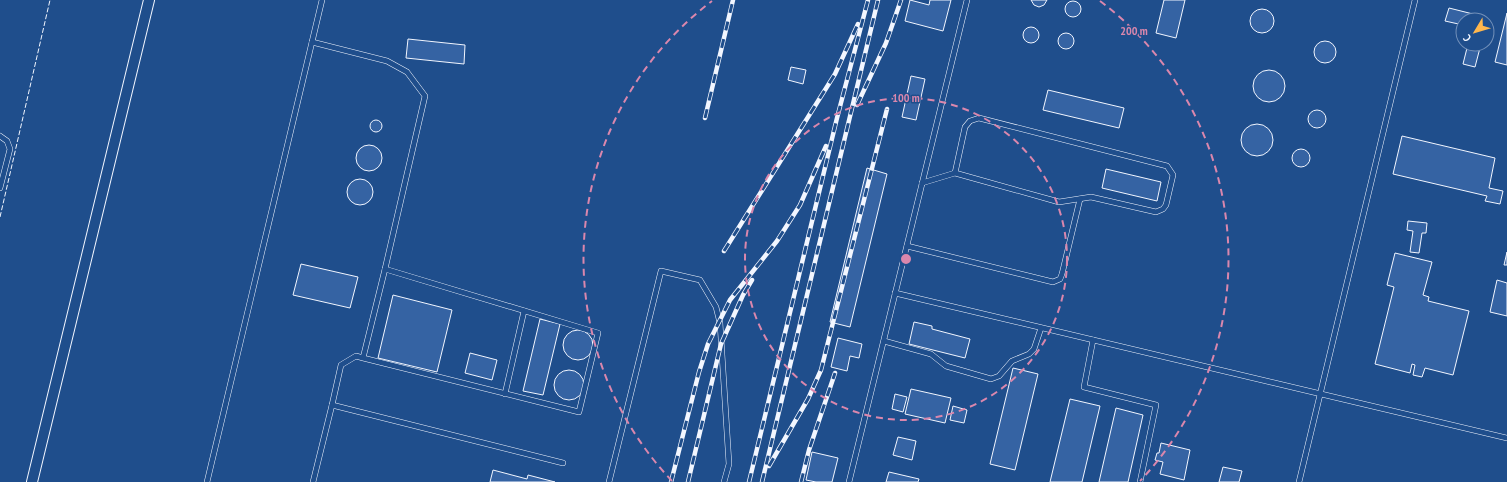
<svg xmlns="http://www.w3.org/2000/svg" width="1507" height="482" font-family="'PT Sans Narrow',sans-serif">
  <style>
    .building { fill: #3563a3; stroke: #f2f6ff }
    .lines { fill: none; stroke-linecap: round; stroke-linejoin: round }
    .lane-casing { stroke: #f2f6ff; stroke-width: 6 }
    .street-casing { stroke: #f2f6ff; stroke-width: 12 }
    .lane { stroke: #1f4e8c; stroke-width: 5 }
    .street { stroke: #1f4e8c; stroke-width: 10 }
    .rail-casing { stroke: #f2f6ff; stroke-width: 4.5 }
    .rail { stroke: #1f4e8c; stroke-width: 3; stroke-dasharray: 9; stroke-linecap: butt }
    .fence { stroke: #f2f6ff; stroke-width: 1; stroke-dasharray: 5 2; stroke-linecap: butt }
    .ring { fill: none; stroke: #da87ad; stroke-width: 2; stroke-dasharray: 7 5 }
    .centre { fill: #da87ad; stroke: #1f4e8c; stroke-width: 2 }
    .ring-label { font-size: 12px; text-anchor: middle; font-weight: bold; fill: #da87ad; stroke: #1f4e8c; stroke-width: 3; stroke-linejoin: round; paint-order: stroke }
  </style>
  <rect width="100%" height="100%" fill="#1f4e8c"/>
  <!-- building -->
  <g class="building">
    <polygon points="910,0 929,5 930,0 951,0 943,31 905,21"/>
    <polygon points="1031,0 1047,0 1044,5 1039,7 1034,5"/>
    <polygon points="1164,0 1185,0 1176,38 1156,33"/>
    <circle cx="1073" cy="9" r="8"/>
    <polygon points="1449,8 1477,15 1475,20 1463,20 1463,25 1445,21"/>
    <circle cx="1262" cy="21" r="12"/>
    <polygon points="1507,13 1507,65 1495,62"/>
    <circle cx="1031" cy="35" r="8"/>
    <circle cx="1066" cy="41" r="8"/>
    <polygon points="408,39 465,45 464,64 406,58"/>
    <circle cx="1325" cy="52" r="11"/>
    <polygon points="1468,44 1481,44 1475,67 1463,64"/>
    <polygon points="791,67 806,70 803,84 788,80"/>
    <circle cx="1269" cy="86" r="16"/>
    <polygon points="911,76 925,79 916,120 902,117"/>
    <polygon points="1048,90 1124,108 1119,128 1043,110"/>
    <circle cx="1317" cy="119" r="9"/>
    <circle cx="376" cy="126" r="6"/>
    <circle cx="1257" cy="140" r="16"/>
    <polygon points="1402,136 1495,158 1489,188 1503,191 1500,204 1485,201 1487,196 1393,174"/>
    <circle cx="369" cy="158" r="13"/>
    <circle cx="1301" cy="158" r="9"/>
    <polygon points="867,168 887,174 850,327 830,322"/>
    <polygon points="1106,169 1161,182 1157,201 1102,188"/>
    <circle cx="360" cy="192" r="13"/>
    <polygon points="1408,221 1427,223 1426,233 1422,233 1419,253 1410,252 1413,231 1407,230"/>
    <polygon points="1507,252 1507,265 1504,265"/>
    <polygon points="1395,253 1432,262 1423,295 1429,297 1428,301 1469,311 1453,375 1425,368 1422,377 1413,375 1415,365 1412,364 1410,373 1375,364 1394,287 1387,285"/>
    <polygon points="301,264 358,277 350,308 293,295"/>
    <polygon points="1497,280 1507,283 1507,316 1490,312"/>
    <polygon points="393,295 452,310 437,372 378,358"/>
    <polygon points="540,319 560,324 543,395 523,391"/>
    <polygon points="914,322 932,326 932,329 970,339 965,358 909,344"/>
    <circle cx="578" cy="345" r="15"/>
    <polygon points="838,338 862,344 859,358 850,356 847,371 831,367"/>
    <polygon points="470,353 497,360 492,380 465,373"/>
    <polygon points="1013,368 1038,374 1015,470 990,464"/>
    <circle cx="569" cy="385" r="15"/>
    <polygon points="911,389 951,398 945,423 905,414"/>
    <polygon points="895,394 907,397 903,412 892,409"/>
    <polygon points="1070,399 1100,406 1082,482 1050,482"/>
    <polygon points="953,406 967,410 964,423 950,420"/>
    <polygon points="1116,408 1143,415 1128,482 1099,482"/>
    <polygon points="898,437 916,441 912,460 893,455"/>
    <polygon points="1161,443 1190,450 1184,480 1160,474 1163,462 1155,460 1157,453 1159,453"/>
    <polygon points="812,452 838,458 832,482 816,482 806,480"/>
    <polygon points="1223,467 1242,471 1239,482 1219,482"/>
    <polygon points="493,470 527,479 528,475 555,482 490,482"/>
    <polygon points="889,472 919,479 918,482 886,482"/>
  </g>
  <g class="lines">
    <defs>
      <g id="lane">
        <polyline points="312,42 387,61 407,72 425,96 385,269"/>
        <polyline points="0,136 7,141 10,149 0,188"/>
        <polyline points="922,183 955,173 965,127 970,121 979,118 1167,166 1173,175 1166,205 1163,209 1156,212 1091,197 1059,202 955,173"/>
        <polyline points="907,246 1053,282 1060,279 1062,274 1080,199"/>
        <polyline points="895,293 1507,438"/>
        <polyline points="1093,340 1084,387 1156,405 1140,482"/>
        <polyline points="884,341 931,354 946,366 991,379 999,376 1012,361 1029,354 1034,349 1041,328"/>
        <polyline points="505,394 524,311"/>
        <polyline points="332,405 341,365 356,356 363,358 579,412 598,333 385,269 363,358"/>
        <polyline points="207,482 322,0"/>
        <polyline points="313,482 332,405 563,463"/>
        <polyline points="609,482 661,271 700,280 716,307 720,323 729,464 724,482"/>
        <polyline points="849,482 967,0"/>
        <polyline points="1299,482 1415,0"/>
      </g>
      <polyline id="street" points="32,482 149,0"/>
    </defs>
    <!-- lane casing -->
    <use href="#lane" class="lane-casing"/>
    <!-- street casing -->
    <use href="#street" class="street-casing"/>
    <!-- lane -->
    <use href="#lane" class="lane"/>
    <!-- street -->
    <use href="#street" class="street"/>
    <defs>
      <g id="rail">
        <polyline points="857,105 886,43 901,0"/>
        <polyline points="705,118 733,0"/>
        <polyline points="724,251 835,74 858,24"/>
        <polyline points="769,466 808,399 821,370 887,109"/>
        <polyline points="671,482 699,372 708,344 730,300 777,241 800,205 826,146"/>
        <polyline points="688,482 721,344 743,295 752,280"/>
        <polyline points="749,482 837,118 868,0"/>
        <polyline points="762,482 878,0"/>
        <polyline points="801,482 809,450 835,373"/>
      </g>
    </defs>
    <!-- rail casing -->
    <use href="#rail" class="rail-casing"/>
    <!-- rail -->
    <use href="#rail" class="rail"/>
    <!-- fence -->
    <polyline class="fence" points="0,217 50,0"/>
  </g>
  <!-- distance rings -->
  <g class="ring">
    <circle cx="906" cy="259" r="161"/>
    <path d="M672 481A323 323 0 0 1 712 1M1100 1A323 323 0 0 1 1140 481"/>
  </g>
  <circle cx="906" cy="259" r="6" class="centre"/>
  <g class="ring-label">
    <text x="1134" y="35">200 m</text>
    <text x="906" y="102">100 m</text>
  </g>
  <!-- north arrow -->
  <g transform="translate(1475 32) rotate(232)"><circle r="19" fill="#1f4e8c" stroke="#7391ba"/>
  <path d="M0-3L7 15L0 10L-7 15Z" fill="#ffb74d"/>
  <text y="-6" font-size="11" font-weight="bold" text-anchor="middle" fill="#f2f6ff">С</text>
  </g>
</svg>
